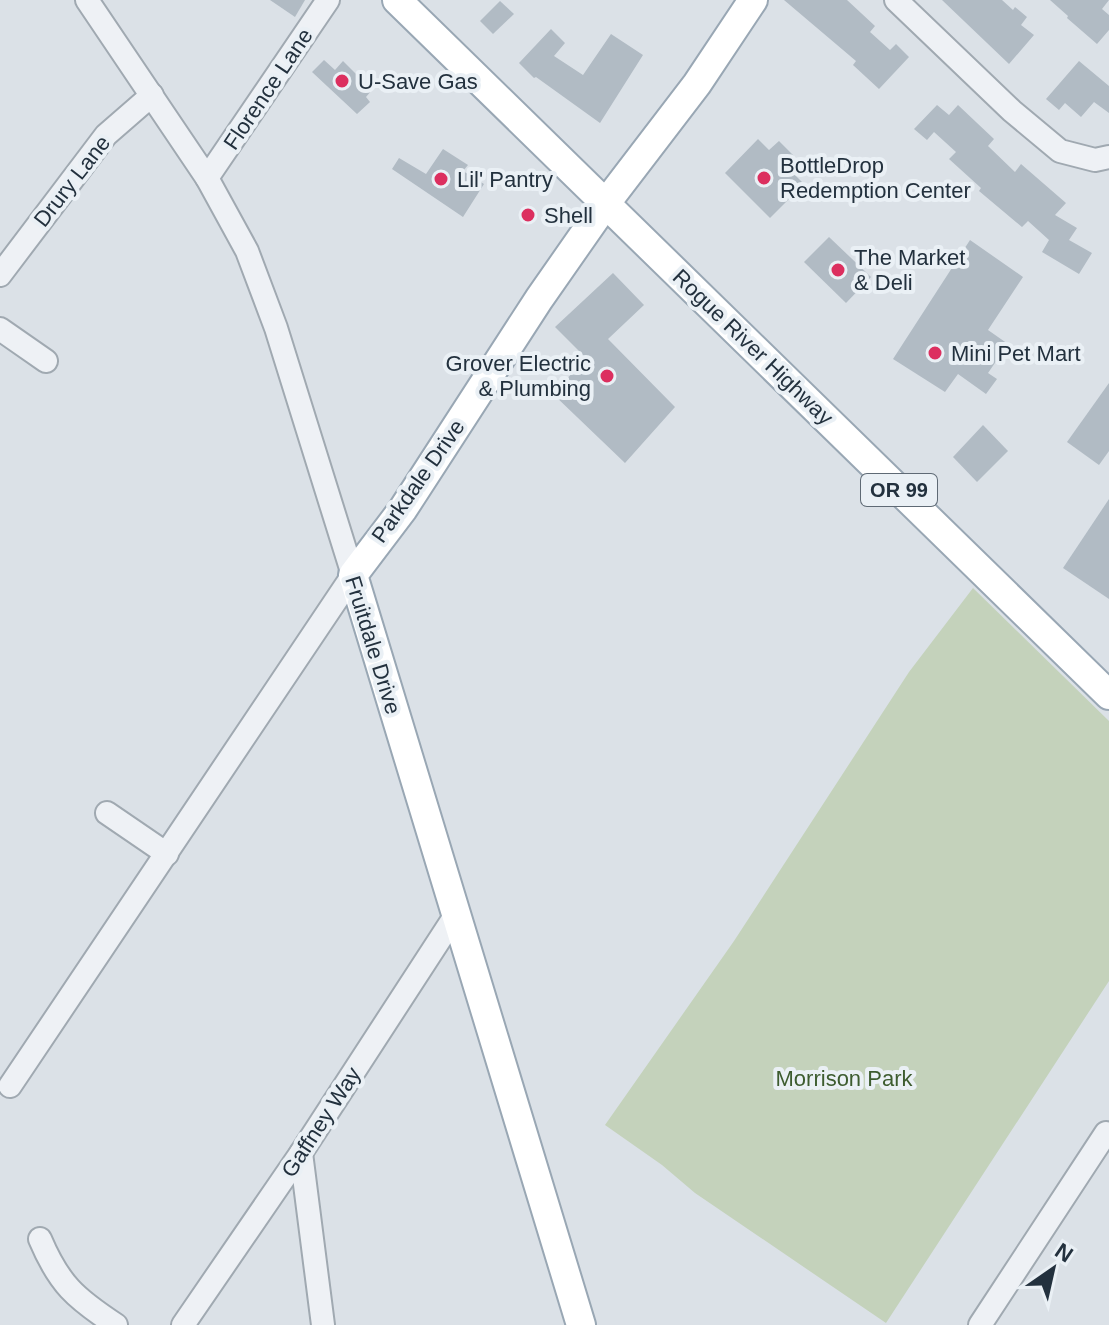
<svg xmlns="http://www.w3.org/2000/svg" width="1109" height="1325" font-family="Arial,sans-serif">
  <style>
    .green { fill: #c4d2bb }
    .building { fill: #b1bbc4 }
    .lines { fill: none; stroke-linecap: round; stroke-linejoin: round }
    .minor-casing { stroke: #a0a9b1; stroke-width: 26 }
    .major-casing { stroke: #99a7b4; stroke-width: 32 }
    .minor { stroke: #eef1f5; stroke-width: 22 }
    .major { stroke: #fff; stroke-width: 28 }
    .poi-dot { fill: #dc2f5f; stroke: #eaf0f5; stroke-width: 3 }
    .labels { text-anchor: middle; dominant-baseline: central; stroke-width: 8; stroke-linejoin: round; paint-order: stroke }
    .shield { fill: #eaf0f5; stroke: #5f6a75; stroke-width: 2 }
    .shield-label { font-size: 20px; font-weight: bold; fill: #23313e }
    .poi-label { font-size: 22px; fill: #23313e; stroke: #eaf0f5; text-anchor: start }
    .street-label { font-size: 22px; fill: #23313e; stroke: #eaf0f5 }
    .park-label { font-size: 22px; fill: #3d5c2f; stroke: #eaf0f5 }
  </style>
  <rect width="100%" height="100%" fill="#dbe1e7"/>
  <!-- green -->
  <polygon class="green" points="973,588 1109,721 1109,981 886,1323 695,1193 662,1165 605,1125 734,941 909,672"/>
  <!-- building -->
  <g class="building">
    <polygon points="270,0 305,0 295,17"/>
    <polygon points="784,0 847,0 875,26 870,32 890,50 896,44 909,57 879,89 853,65 856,61"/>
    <polygon points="942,0 1002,0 1013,10 1015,7 1027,17 1021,25 1034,35 1009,64"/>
    <polygon points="1050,0 1109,0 1102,9 1109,15 1109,30 1097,44 1067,18 1068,16"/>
    <polygon points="500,1 514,14 493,34 480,21"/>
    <polygon points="551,29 565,43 554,56 583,75 611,34 643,55 600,123 536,77 534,78 519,63"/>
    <polygon points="324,60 335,70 343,61 372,90 366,97 370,102 357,114 312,72"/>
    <polygon points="1079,61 1109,86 1109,113 1094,102 1081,117 1065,103 1059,110 1046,99"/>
    <polygon points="937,105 949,115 958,105 994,139 988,146 1015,172 1021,164 1066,203 1055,215 1077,228 1069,240 1092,253 1079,274 1042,252 1049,240 1028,221 1022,227 979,191 981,188 949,159 956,152 934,132 927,140 914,129"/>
    <polygon points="758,139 769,150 779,141 794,156 789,160 796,167 792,172 804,184 770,218 725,173"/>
    <polygon points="443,149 468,165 463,171 484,184 463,217 392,169 399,158 426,174"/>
    <polygon points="829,237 871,277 846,303 804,262"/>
    <polygon points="970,240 1023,277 988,330 1008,344 988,373 997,379 986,394 958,374 945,392 893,359"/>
    <polygon points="613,273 644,305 608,339 675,407 625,463 553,394 586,358 555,327"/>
    <polygon points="1109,383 1109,451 1099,465 1067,442"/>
    <polygon points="983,425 1008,451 977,482 953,457"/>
    <polygon points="1109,499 1109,599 1063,568"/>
  </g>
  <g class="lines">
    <defs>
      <g id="minor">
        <polyline points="896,0 1012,111 1060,151 1095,160 1109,157"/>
        <polyline points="207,178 328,0"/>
        <polyline points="0,275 106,135 152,95"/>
        <polyline points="0,329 46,361"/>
        <polyline points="107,813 167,854"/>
        <polyline points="10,1086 353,575 276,328 247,251 207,178 87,0"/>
        <polyline points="301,1153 323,1325"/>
        <path d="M 40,1239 C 59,1284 75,1298 116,1325"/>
        <polyline points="183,1325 301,1153 455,916"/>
        <polyline points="980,1325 1106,1133"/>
      </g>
      <g id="major">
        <polyline points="397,0 1109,695"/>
        <polyline points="581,1325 353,575 403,509 539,299 606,203 697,84 753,0"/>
      </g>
    </defs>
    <!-- minor casing -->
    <use href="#minor" class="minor-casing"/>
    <!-- major casing -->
    <use href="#major" class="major-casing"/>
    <!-- minor -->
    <use href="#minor" class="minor"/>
    <!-- major -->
    <use href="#major" class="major"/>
  </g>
  <!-- markers -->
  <g class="poi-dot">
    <circle cx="342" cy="81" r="8"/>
    <circle cx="764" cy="178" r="8"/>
    <circle cx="441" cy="179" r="8"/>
    <circle cx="528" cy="215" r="8"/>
    <circle cx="838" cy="270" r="8"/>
    <circle cx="935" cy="353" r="8"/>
    <circle cx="607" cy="376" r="8"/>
  </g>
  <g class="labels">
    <!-- shield labels -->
    <rect class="shield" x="861" y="474" width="76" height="32" rx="6"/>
    <g class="shield-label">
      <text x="899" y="490">OR 99</text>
    </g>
    <!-- poi labels -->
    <g class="poi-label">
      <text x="358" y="81">U-Save Gas</text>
      <text x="780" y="165">BottleDrop<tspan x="780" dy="25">Redemption Center</tspan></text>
      <text x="457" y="179">Lil' Pantry</text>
      <text x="544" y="215">Shell</text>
      <text x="854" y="257">The Market<tspan x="854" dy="25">&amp; Deli</tspan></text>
      <text x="951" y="353">Mini Pet Mart</text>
      <text x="591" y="363" text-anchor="end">Grover Electric<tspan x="591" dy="25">&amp; Plumbing</tspan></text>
    </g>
    <!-- street labels -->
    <g class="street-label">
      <text transform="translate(268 89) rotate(-56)">Florence Lane</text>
      <text transform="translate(72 181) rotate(-52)">Drury Lane</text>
      <text transform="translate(753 347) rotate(44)">Rogue River Highway</text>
      <text transform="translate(418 481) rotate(-55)">Parkdale Drive</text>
      <text transform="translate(373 645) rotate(73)">Fruitdale Drive</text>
      <text transform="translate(321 1122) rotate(-57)">Gaffney Way</text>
    </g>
    <!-- park labels -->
    <g class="park-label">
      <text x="844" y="1078">Morrison Park</text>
    </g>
  </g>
  <!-- north arrow -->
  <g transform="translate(1053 1269) rotate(34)" stroke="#eaf0f5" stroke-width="6" paint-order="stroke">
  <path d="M0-6L14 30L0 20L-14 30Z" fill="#23313e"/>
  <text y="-12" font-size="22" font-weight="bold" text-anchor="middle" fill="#23313e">N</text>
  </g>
</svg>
